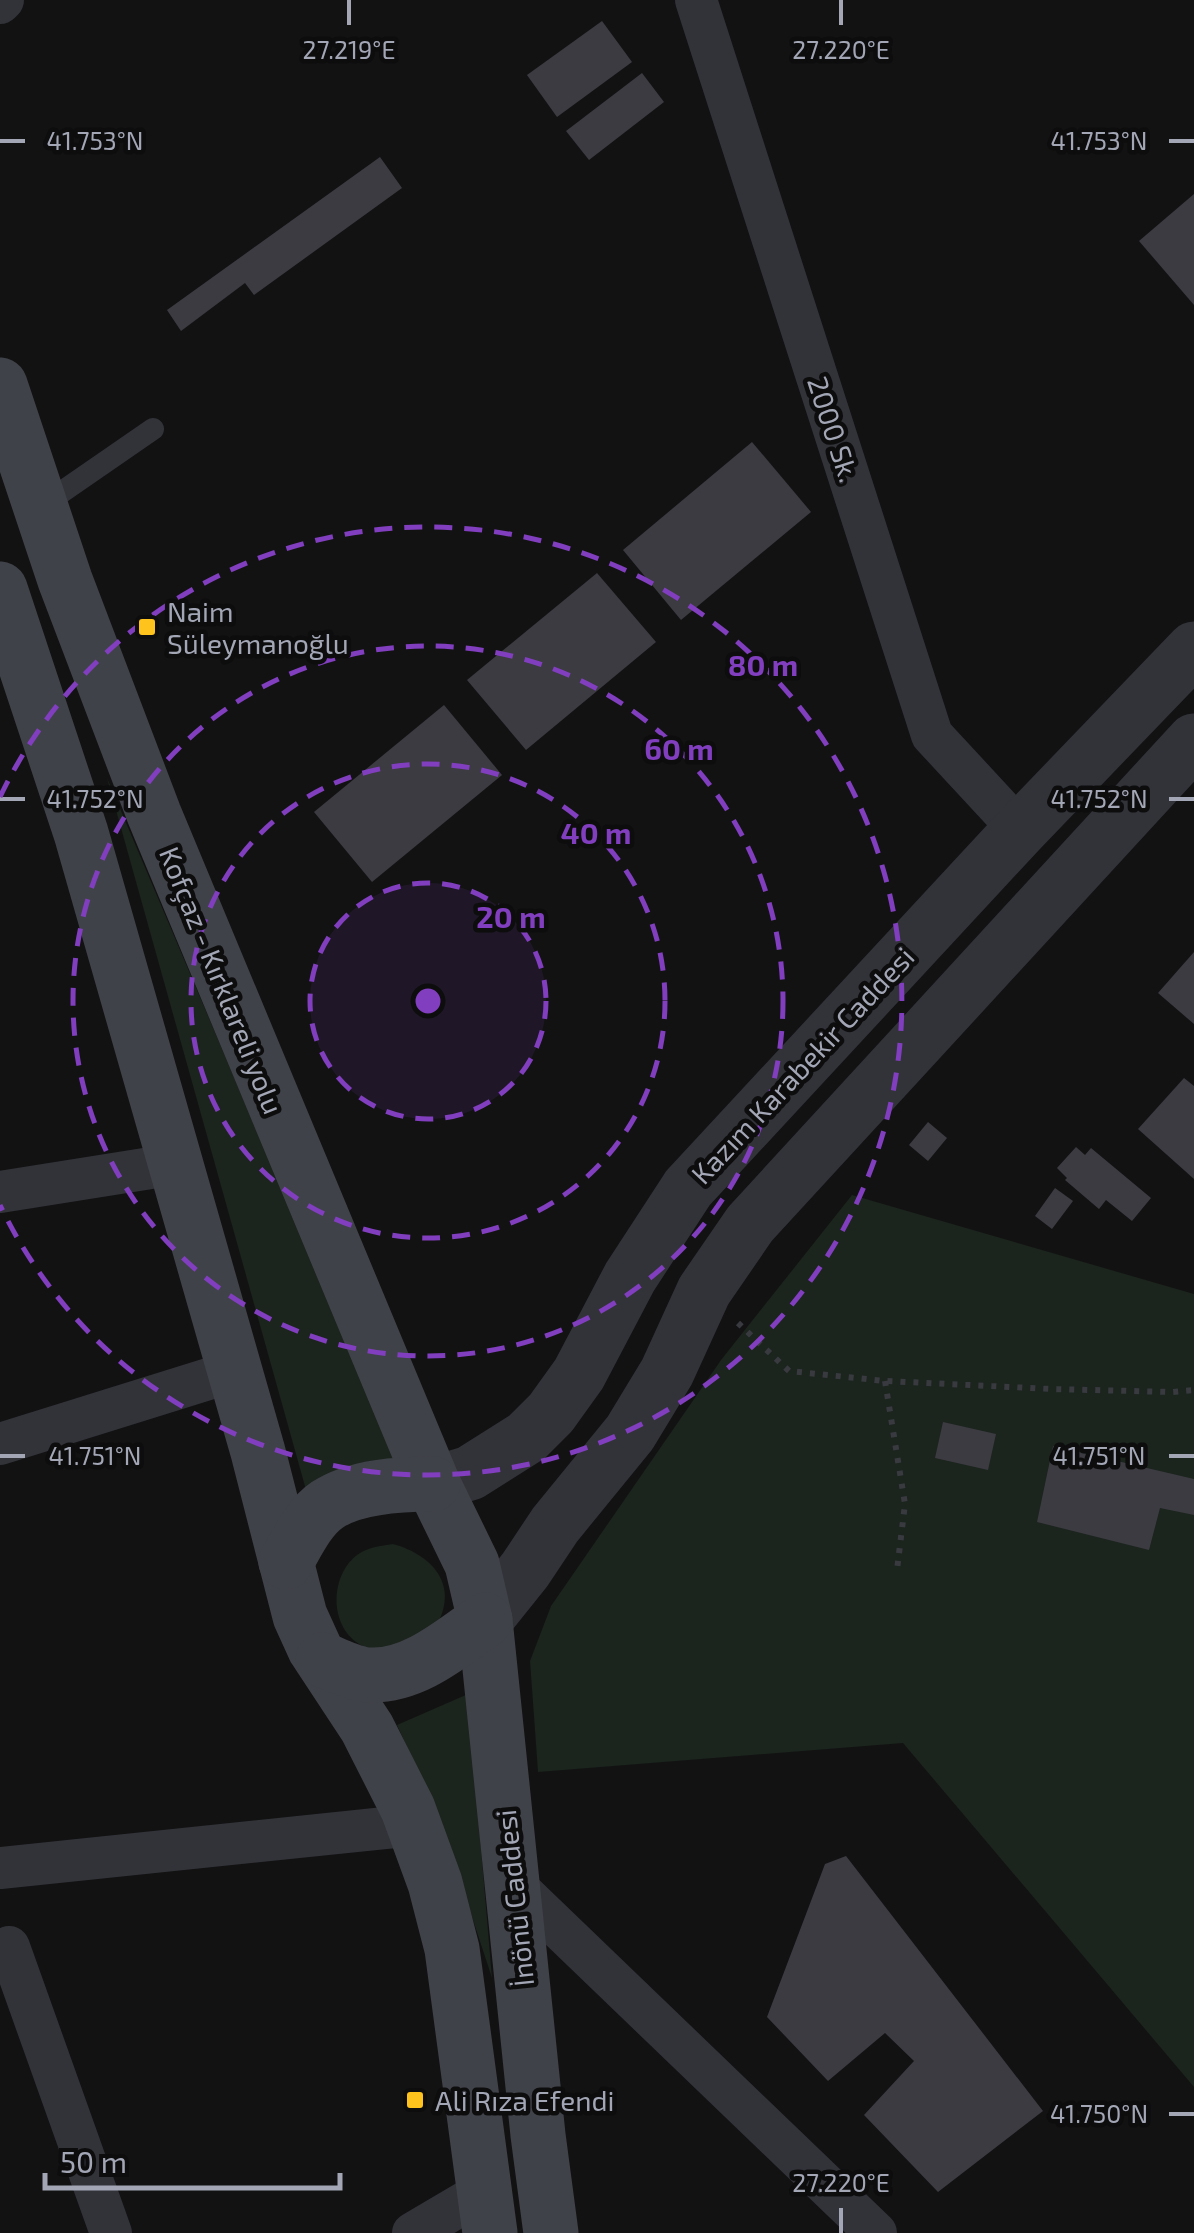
<svg xmlns="http://www.w3.org/2000/svg" width="1194" height="2233" font-family="'Exo 2',sans-serif">
  <style>
    .green { fill: #1b241d }
    .building { fill: #3c3b41 }
    .lines { fill: none; stroke-linecap: round; stroke-linejoin: round }
    .path { stroke: #383a40; stroke-width: 6; stroke-dasharray: 5 8; stroke-linecap: butt }
    .service { stroke: #323339; stroke-width: 22 }
    .minor { stroke: #323339; stroke-width: 42 }
    .tertiary { stroke: #323339; stroke-width: 55 }
    .secondary { stroke: #404249; stroke-width: 55 }
    .ticks { fill: none; stroke: #a2a6b5; stroke-width: 4 }
    .ring { fill: none; stroke: #813ebe; stroke-width: 5; stroke-dasharray: 18 12 }
    .poi-dot { fill: #ffc31e; stroke: #0d0d0e; stroke-width: 4 }
    .labels { text-anchor: middle; dominant-baseline: central; stroke-width: 9; stroke-linejoin: round; paint-order: stroke }
    .street-label { font-size: 28px; fill: #a2a6b5; stroke: #0d0d0e }
    .poi-label { font-size: 28px; fill: #a2a6b5; stroke: #0d0d0e; text-anchor: start }
    .ticks-label { font-size: 25px; text-anchor: middle; fill: #a2a6b5; stroke: #0d0d0e; stroke-width: 9; stroke-linejoin: round; paint-order: stroke }
    .centre { fill: #813ebe; stroke: #0d0d0e; stroke-width: 5 }
    .ring-label { font-size: 30px; text-anchor: middle; font-weight: bold; fill: #813ebe; stroke: #0d0d0e; stroke-width: 9; stroke-linejoin: round; paint-order: stroke }
  </style>
  <rect width="100%" height="100%" fill="#121213"/>
  <!-- green -->
  <g class="green">
    <polygon points="107,778 401,1470 308,1497"/>
    <polygon points="852,1195 1194,1294 1194,2087 903,1743 538,1772 530,1661 551,1606 721,1360"/>
    <path d="M 393,1544 C 430,1554 459,1583 438,1623 C 430,1640 418,1641 401,1645 C 392,1647 380,1651 371,1649 C 330,1638 326,1579 357,1555 C 368,1547 380,1546 393,1544 Z"/>
    <polygon points="468,1694 492,1978 440,1819 397,1725"/>
  </g>
  <!-- building -->
  <g class="building">
    <polygon points="602,21 632,62 557,117 527,75"/>
    <polygon points="642,73 664,102 589,160 566,131"/>
    <polygon points="380,157 402,188 254,295 245,283 181,331 167,310"/>
    <polygon points="1194,194 1194,305 1139,241"/>
    <polygon points="752,442 811,512 681,620 623,550"/>
    <polygon points="597,573 656,642 526,750 467,680"/>
    <polygon points="444,705 502,775 372,882 314,812"/>
    <polygon points="1194,952 1194,1024 1158,993"/>
    <polygon points="1184,1078 1194,1086 1194,1179 1138,1129"/>
    <polygon points="928,1122 947,1138 928,1161 909,1145"/>
    <polygon points="1076,1147 1085,1155 1091,1148 1151,1198 1132,1221 1106,1200 1099,1209 1065,1180 1067,1178 1057,1168"/>
    <polygon points="1055,1188 1073,1201 1052,1229 1035,1216"/>
    <polygon points="943,1422 996,1434 988,1470 935,1458"/>
    <polygon points="1053,1446 1194,1479 1194,1515 1160,1508 1149,1550 1037,1522"/>
    <polygon points="846,1856 1043,2111 938,2192 864,2115 914,2061 885,2033 828,2081 767,2017 825,1864"/>
  </g>
  <g class="lines">
    <!-- path -->
    <g class="path">
      <polyline points="738,1323 789,1371 885,1381 1051,1389 1172,1392 1194,1390"/>
      <polyline points="885,1381 905,1504 897,1570"/>
    </g>
    <!-- service -->
    <polyline class="service" points="40,507 153,429"/>
    <!-- minor -->
    <g class="minor">
      <polyline points="696,0 932,735 1020,830"/>
      <polyline points="0,3 3,0"/>
      <polyline points="0,1192 176,1164"/>
      <polyline points="0,1444 234,1371"/>
      <polyline points="0,1868 414,1825"/>
      <polyline points="513,1884 876,2233"/>
      <polyline points="9,1947 111,2233"/>
      <polyline points="413,2233 486,2190"/>
    </g>
    <!-- tertiary -->
    <g class="tertiary">
      <polyline points="433,1484 470,1473 527,1437 551,1413 579,1374 630,1277 688,1188 1020,830 1194,649"/>
      <polyline points="485,1620 525,1570 555,1525 630,1433 667,1372 704,1291 750,1224 1194,741"/>
    </g>
    <!-- secondary -->
    <g class="secondary">
      <polyline points="0,385 65,580 154,814 433,1484 472,1564 485,1620 538,2135 551,2233"/>
      <polyline points="0,589 81,833 258,1452 300,1616 315,1649 367,1728 408,1809 435,1883 452,1949 490,2233"/>
      <path d="M 286,1562 C 297,1543 309,1517 327,1505 C 356,1486 400,1484 433,1484"/>
      <path d="M 323,1660 C 337,1665 354,1674 369,1675 C 413,1677 451,1644 485,1620"/>
    </g>
  </g>
  <!-- ticks -->
  <path class="ticks" d="M 349,0 L 349,25M 841,0 L 841,25M 0,141 L 25,141M 1169,141 L 1194,141M 0,799 L 25,799M 1169,799 L 1194,799M 0,1456 L 25,1456M 1169,1456 L 1194,1456M 1169,2114 L 1194,2114M 841,2208 L 841,2233"/>
  <!-- distance rings -->
  <circle cx="428" cy="1001" r="118" fill="#813ebe" fill-opacity=".12"/>
  <g class="ring">
    <circle cx="428" cy="1001" r="118"/>
    <circle cx="428" cy="1001" r="237"/>
    <circle cx="428" cy="1001" r="355"/>
    <path d="M0 797A474 474 0 1 1 0 1205"/>
  </g>
  <!-- markers -->
  <g class="poi-dot">
    <rect x="137" y="617" width="20" height="20" rx="5"/>
    <rect x="405" y="2090" width="20" height="20" rx="5"/>
  </g>
  <g class="labels">
    <!-- street labels -->
    <g class="street-label">
      <text transform="translate(834 429) rotate(72)">2000 Sk.</text>
      <text transform="translate(222 980) rotate(68)">Kofçaz - Kırklareli yolu</text>
      <text transform="translate(802 1065) rotate(-47)">Kazım Karabekir Caddesi</text>
      <text transform="translate(514 1898) rotate(-96)">İnönü Caddesi</text>
    </g>
    <!-- poi labels -->
    <g class="poi-label">
      <text x="167" y="611">Naim<tspan x="167" dy="32">Süleymanoğlu</tspan></text>
      <text x="435" y="2100">Ali Rıza Efendi</text>
    </g>
  </g>
  <g class="ticks-label">
    <text x="349" y="59">27.219°E</text>
    <text x="841" y="59">27.220°E</text>
    <text x="95" y="150">41.753°N</text>
    <text x="1099" y="150">41.753°N</text>
    <text x="95" y="808">41.752°N</text>
    <text x="1099" y="808">41.752°N</text>
    <text x="95" y="1465">41.751°N</text>
    <text x="1099" y="1465">41.751°N</text>
    <text x="1099" y="2123">41.750°N</text>
    <text x="841" y="2192">27.220°E</text>
  </g>
  <circle cx="428" cy="1001" r="15" class="centre"/>
  <g class="ring-label">
    <text x="763" y="676">80 m</text>
    <text x="679" y="760">60 m</text>
    <text x="596" y="844">40 m</text>
    <text x="511" y="928">20 m</text>
  </g>
  <!-- scale -->
  <path d="M45 2173v15h295v-15" fill="none" stroke="#a2a6b5" stroke-width="5"/>
  <text x="60" y="2173" font-size="30" fill="#a2a6b5" stroke="#0d0d0e" stroke-width="8" paint-order="stroke">50 m</text>
</svg>
